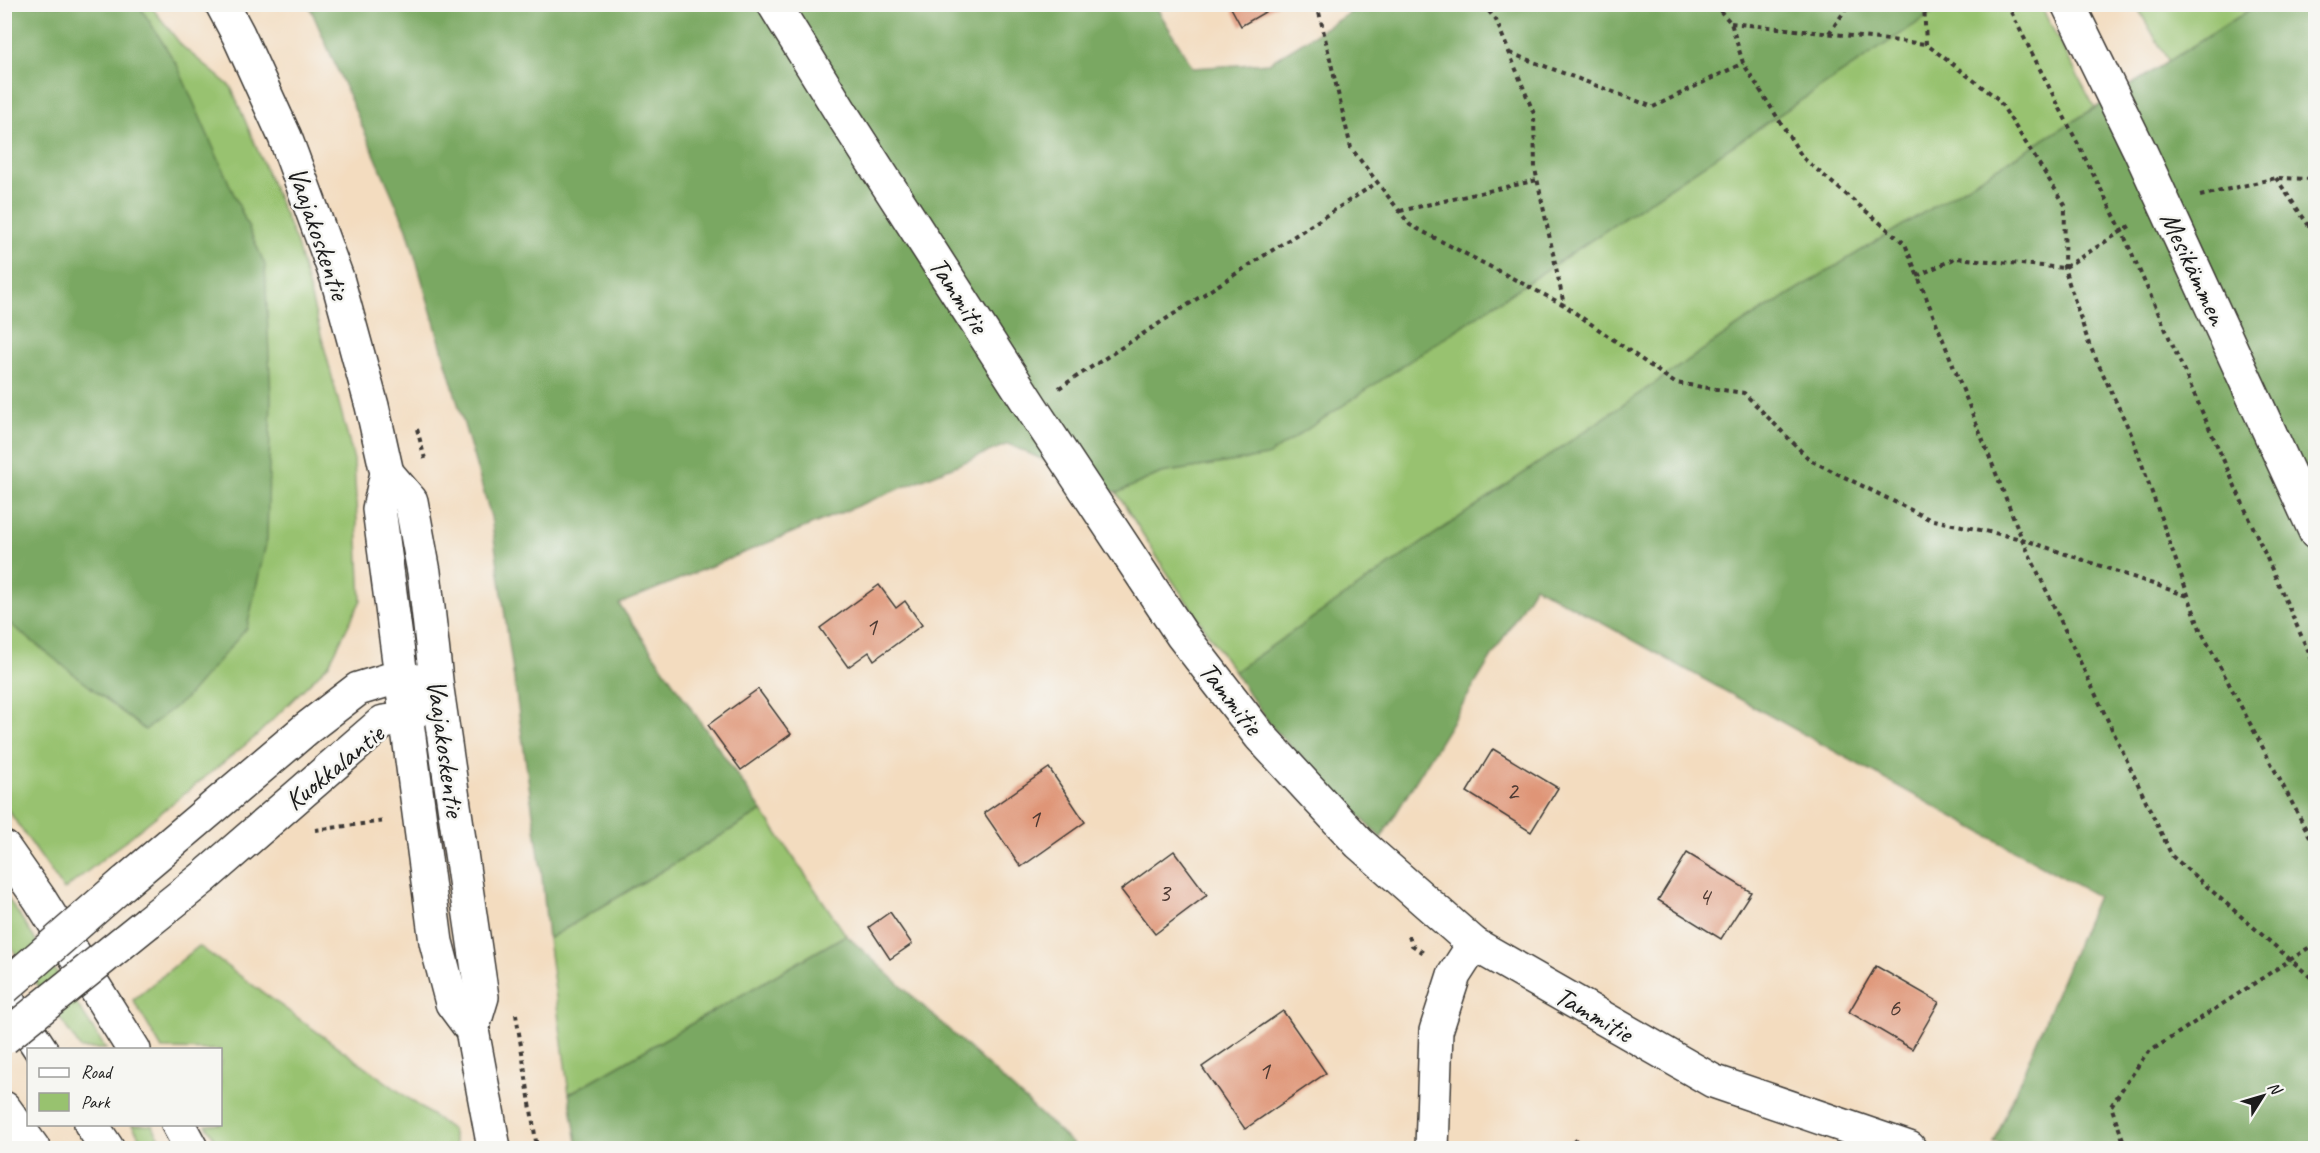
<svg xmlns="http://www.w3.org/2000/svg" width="2320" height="1153" font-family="Caveat,sans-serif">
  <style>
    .green { fill: #98c26f; stroke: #5a6f46; stroke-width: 1.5 }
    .forest { fill: #7aa862; stroke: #4b623f; stroke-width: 1.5 }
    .building { fill: #df9577 }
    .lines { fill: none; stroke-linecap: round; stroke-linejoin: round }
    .street-casing { stroke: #3c3934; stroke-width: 36 }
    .secondary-casing { stroke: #3c3934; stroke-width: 36 }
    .highway-casing { stroke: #3c3934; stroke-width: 36 }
    .path { stroke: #3c3934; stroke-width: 4; stroke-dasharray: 4.5 4.5; stroke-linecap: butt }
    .street { stroke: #fff; stroke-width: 33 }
    .secondary { stroke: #fff; stroke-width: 33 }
    .highway { stroke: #fff; stroke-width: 33 }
    .secondary-bridge-casing { stroke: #3c3934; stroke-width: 36; stroke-linecap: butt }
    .secondary-bridge { stroke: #fff; stroke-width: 33 }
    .labels { text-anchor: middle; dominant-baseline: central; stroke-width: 5; stroke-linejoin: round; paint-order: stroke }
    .number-label { font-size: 26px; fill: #4d3a33 }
    .street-label { font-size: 28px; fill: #1c1c1c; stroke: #f6f6f2 }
  </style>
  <rect width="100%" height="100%" fill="#f6f6f2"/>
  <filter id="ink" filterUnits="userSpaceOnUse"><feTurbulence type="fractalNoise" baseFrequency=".0167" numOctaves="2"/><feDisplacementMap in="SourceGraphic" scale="12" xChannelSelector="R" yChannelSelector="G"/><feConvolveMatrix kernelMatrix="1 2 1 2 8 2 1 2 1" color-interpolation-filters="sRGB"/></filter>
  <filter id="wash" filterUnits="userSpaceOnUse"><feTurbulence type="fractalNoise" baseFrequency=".008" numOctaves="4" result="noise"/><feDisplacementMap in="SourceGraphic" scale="24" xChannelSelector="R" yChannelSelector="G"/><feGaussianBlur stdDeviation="1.35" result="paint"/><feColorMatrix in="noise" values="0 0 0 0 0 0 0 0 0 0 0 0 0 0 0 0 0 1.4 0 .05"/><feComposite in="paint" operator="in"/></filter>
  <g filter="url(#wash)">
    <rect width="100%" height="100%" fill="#f3dcbf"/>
    <!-- green -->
    <g class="green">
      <polygon points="4,5 150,5 182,46 231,87 297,244 354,460 361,600 329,664 254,738 64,890 5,806"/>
      <polygon points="1944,5 2040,5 2095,108 1744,322 1234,672 1162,565 1117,493 1161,473 1267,456"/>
      <polygon points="2136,5 2257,5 2169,62"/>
      <polygon points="762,811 846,935 569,1094 548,939"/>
      <polygon points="4,893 18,913 106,1049 81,1049 5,938"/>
      <polygon points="199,946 452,1130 456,1148 220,1148 206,1125 220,1124 220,1050 162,1049 133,1000"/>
      <polygon points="132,1125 152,1125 166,1148 147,1148"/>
    </g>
    <!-- forest -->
    <g class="forest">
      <polygon points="4,5 139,5 177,65 265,265 271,398 267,539 247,628 185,699 145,730 5,620"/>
      <polygon points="309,5 1155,5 1193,68 1269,63 1362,5 1944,5 1267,456 1161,473 1117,493 1008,444 619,604 762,811 548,939 542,877 491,517 407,229"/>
      <polygon points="2257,5 2315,5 2315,1148 2024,1148 1994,1143 2097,896 1535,586 1381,838 1271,726 1234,672 1744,322 2095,108"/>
      <polygon points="846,935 1077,1148 578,1148 569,1094"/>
    </g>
    <g id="blocks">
      <!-- building -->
      <g class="building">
        <polygon points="1229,4 1279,4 1241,26"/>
        <polygon points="879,585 896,608 905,601 922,625 874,660 869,652 848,667 820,628"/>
        <polygon points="758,689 791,734 741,770 708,725"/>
        <polygon points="1493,749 1558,788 1531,832 1467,792"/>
        <polygon points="1049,768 1085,822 1021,867 984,813"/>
        <polygon points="1174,851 1207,895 1155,934 1121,890"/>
        <polygon points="1687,853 1751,892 1721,939 1658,900"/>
        <polygon points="890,912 912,944 890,959 869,927"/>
        <polygon points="1876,966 1939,1002 1912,1049 1849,1012"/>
        <polygon points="1283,1011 1326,1073 1245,1129 1202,1067"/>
        <polygon points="1576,1139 1583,1148 1564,1148"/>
      </g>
    </g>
  </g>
  <g filter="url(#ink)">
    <use href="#blocks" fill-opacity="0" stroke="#3c3934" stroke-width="1.5"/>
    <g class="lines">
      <defs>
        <polyline id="street" points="1432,1148 1436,1031 1454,975 1474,944"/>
        <g id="secondary">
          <polyline points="222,4 238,34 285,137 337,278 372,406 387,473 379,509 436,942 452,1003 472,1030 494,1148"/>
          <polyline points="774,4 840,111 1031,407 1182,635 1260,736 1359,843 1474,944 1713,1081 1909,1148"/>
          <polyline points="2068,4 2141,153 2316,533"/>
          <polyline points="387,473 411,501 424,572 437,689 482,997 472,1030"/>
          <polyline points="124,883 306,729 358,689 401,676 421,683"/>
          <polyline points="148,922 203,878 383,722 407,719 423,703"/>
        </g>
        <g id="highway">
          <polyline points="4,848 39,898 134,1050"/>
          <polyline points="4,994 41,1050"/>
          <polyline points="4,1108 33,1148"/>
          <polyline points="91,1124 107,1148"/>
          <polyline points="178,1124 191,1148"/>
        </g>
      </defs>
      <!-- street casing -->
      <use href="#street" class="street-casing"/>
      <!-- secondary casing -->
      <use href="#secondary" class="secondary-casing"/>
      <!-- highway casing -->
      <use href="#highway" class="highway-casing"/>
      <!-- path -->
      <g class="path">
        <polyline points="172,4 176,9"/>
        <polyline points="1317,4 1351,148 1410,225 1564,305 1675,383 1744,393 1810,460 1929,519 2022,539 2188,596"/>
        <polyline points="1483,4 1496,20 1534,114 1535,169 1564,305"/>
        <polyline points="1714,4 1731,23 1743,63 1803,158 1905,244 2022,539 2172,856 2316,982"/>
        <polyline points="1924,4 1926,44 1998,99 2065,205 2064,268 2089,344 2132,436 2200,629 2316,848"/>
        <polyline points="2007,4 2122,231 2316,669"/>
        <polyline points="1731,23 1926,44"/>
        <polyline points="1829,33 1850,4"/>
        <polyline points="1510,53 1653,107 1743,63"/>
        <polyline points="2276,178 2316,236"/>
        <polyline points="2200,196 2276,178 2316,179"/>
        <polyline points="1400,211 1537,180"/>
        <polyline points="1917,276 1956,258 2064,268 2133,224"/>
        <polyline points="1059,388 1378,182"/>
        <polyline points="417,429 425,459"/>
        <polyline points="315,830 385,821"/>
        <polyline points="1409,936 1412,945 1425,954"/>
        <polyline points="516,1014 537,1148"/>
        <polyline points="2126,1148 2111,1106 2146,1054 2316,943"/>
      </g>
      <!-- street -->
      <use href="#street" class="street"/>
      <!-- secondary -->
      <use href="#secondary" class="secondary"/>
      <!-- highway -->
      <use href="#highway" class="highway"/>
      <defs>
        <g id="secondary-bridge">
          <polyline points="4,988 124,883"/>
          <polyline points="4,1038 148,922"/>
        </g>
      </defs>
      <!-- secondary-bridge casing -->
      <use href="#secondary-bridge" class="secondary-bridge-casing"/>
      <!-- secondary-bridge -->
      <use href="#secondary-bridge" class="secondary-bridge"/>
    </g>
  </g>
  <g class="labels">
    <!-- number labels -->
    <g class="number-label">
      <text x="871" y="626">1</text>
      <text x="1512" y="790">2</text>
      <text x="1034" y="818">1</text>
      <text x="1164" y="892">3</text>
      <text x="1704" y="896">4</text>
      <text x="1894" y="1007">6</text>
      <text x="1264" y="1070">1</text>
    </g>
    <!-- street labels -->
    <g class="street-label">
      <text transform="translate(319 233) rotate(71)">Vaajakoskentie</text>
      <text transform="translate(2194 268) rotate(65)">Mesikämmen</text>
      <text transform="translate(959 295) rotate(57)">Tammitie</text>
      <text transform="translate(1231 698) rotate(52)">Tammitie</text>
      <text transform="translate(446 748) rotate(82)">Vaajakoskentie</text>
      <text transform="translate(334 767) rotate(-39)">Kuokkalantie</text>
      <text transform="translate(1594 1014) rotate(30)">Tammitie</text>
    </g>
  </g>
  <!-- margin -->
  <rect width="2320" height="1153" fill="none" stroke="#f6f6f2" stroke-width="24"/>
  <!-- legend -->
  <rect x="27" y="1048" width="195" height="78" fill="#f6f6f2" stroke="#9f9f9c" stroke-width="1.5"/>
  <rect x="39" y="1068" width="30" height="9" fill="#ffffff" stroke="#9f9f9c" stroke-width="1.5"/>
  <text x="81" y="1078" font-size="18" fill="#1c1c1c">Road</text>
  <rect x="39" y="1093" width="30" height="18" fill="#98c26f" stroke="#9f9f9c" stroke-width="1.5"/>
  <text x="81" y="1108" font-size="18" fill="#1c1c1c">Park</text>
  <!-- north arrow -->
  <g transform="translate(2263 1096) rotate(53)" stroke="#f6f6f2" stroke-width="4.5" paint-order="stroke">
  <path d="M0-4.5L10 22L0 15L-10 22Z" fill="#1c1c1c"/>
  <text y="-9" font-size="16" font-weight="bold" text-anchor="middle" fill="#1c1c1c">N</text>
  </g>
</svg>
